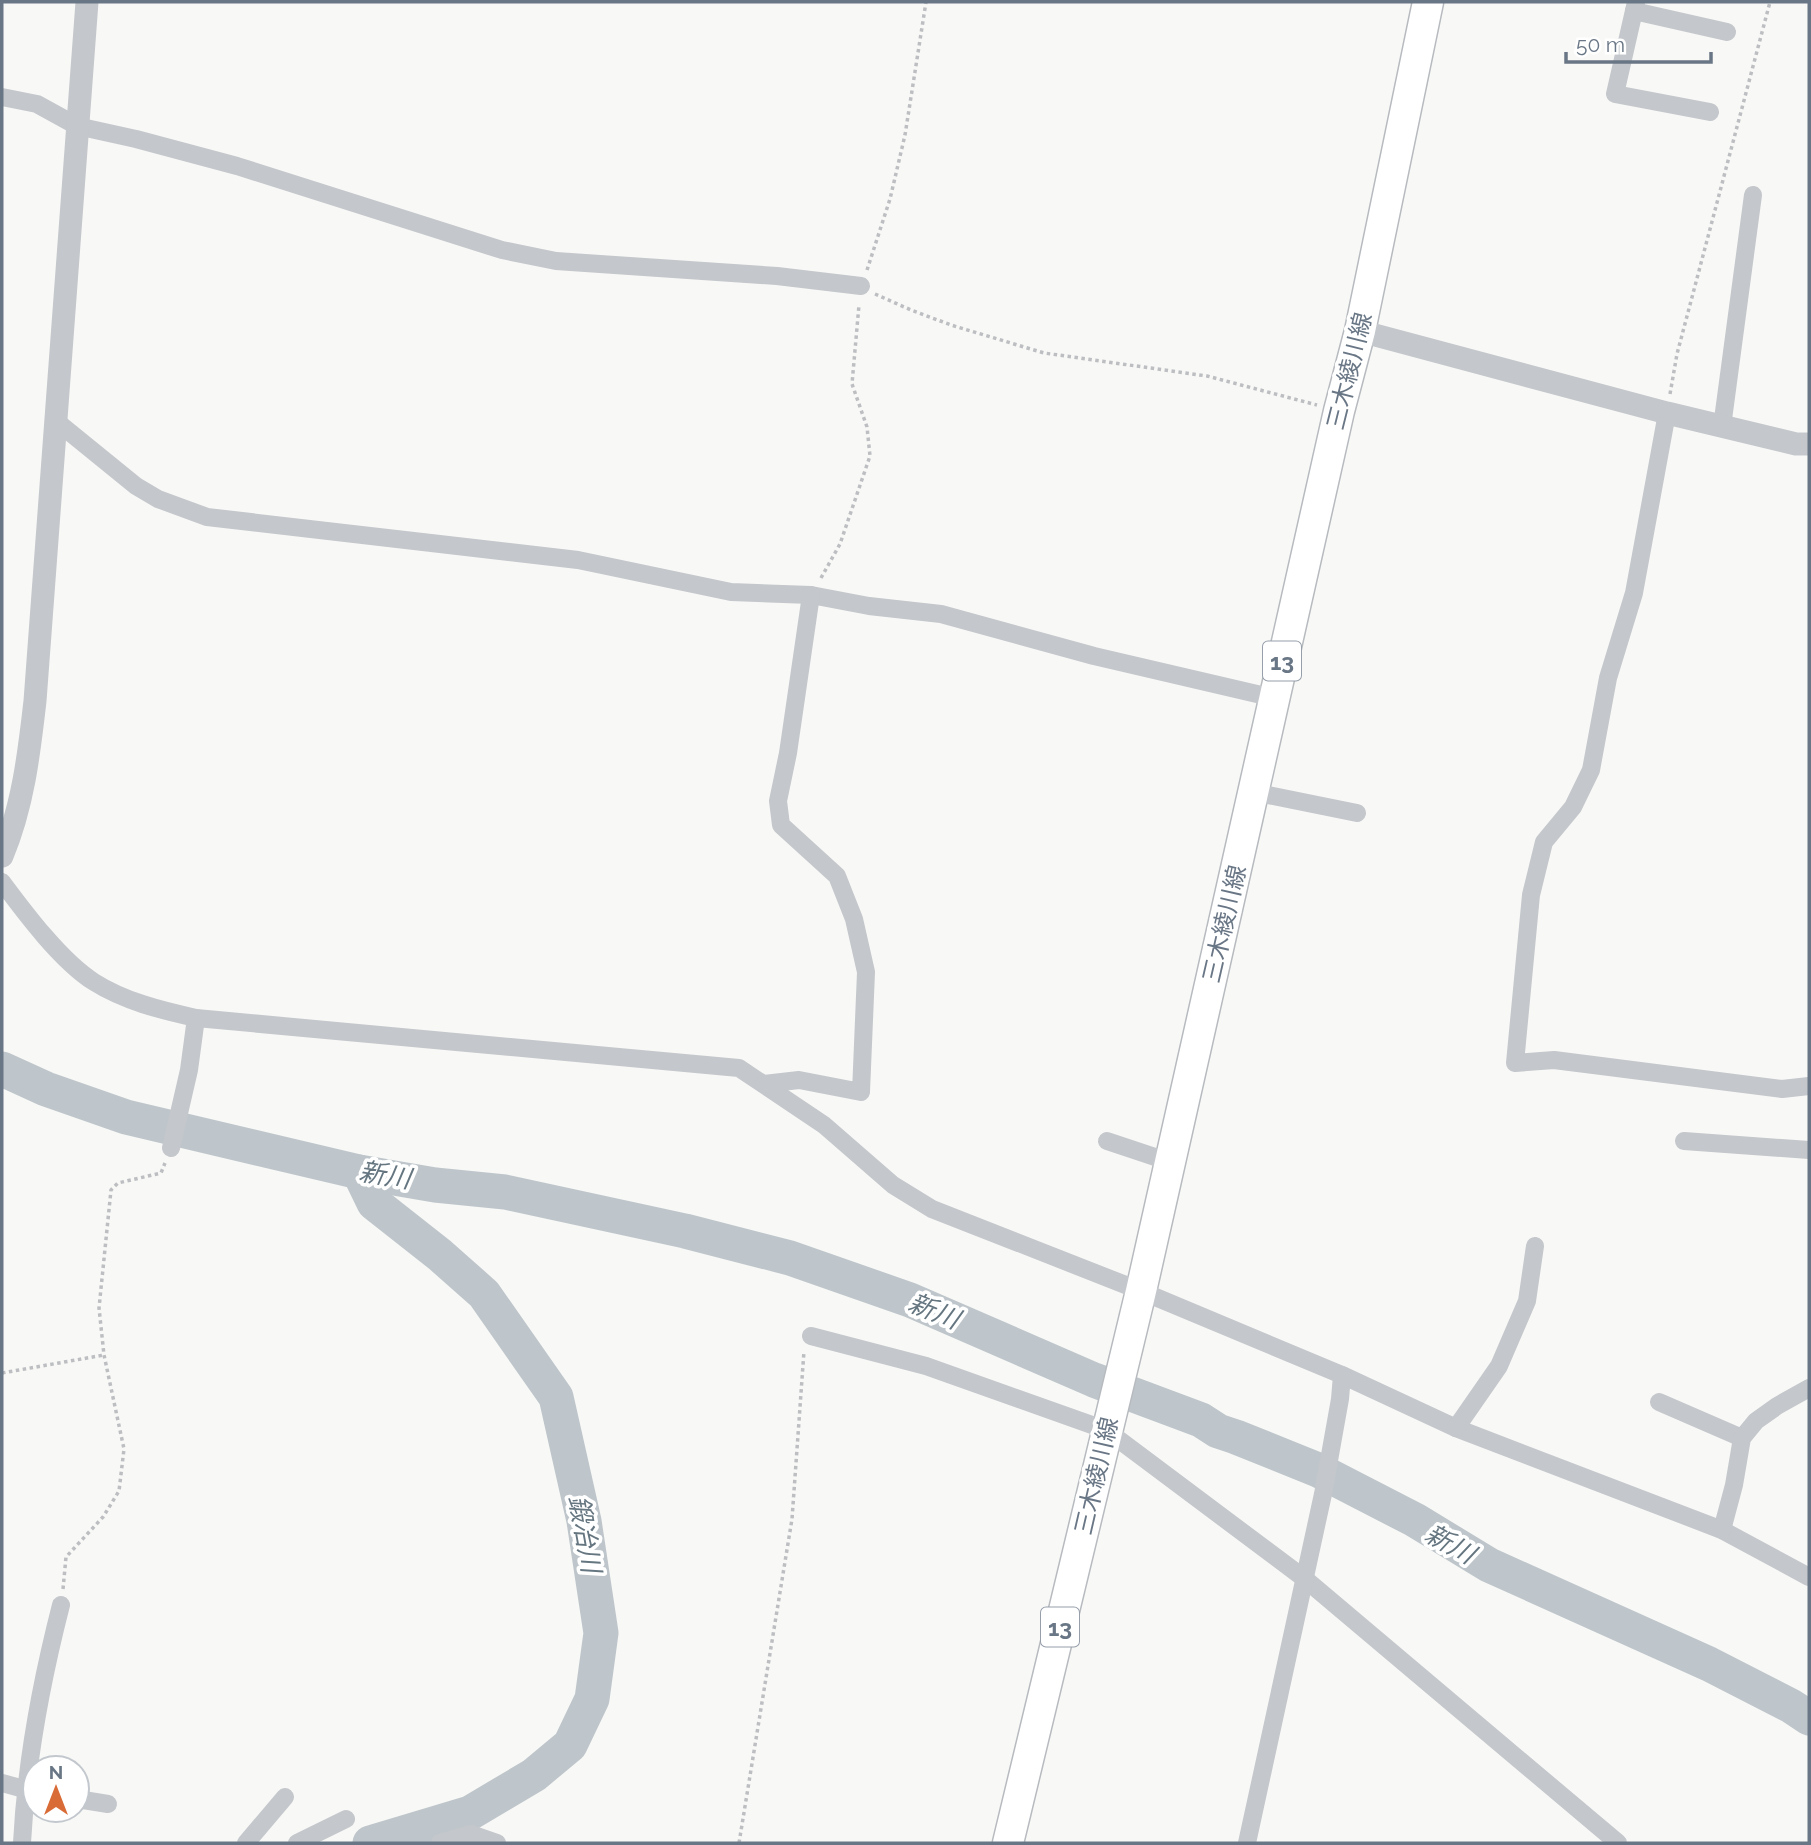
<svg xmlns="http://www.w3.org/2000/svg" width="1811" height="1845" font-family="Raleway,'Noto Sans JP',sans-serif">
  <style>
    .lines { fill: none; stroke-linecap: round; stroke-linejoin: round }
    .river { stroke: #bec6cb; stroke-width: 35 }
    .primary-casing { stroke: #b7bbbf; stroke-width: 33 }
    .path { stroke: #bcbec1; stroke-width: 3.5; stroke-dasharray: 3.5 3.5; stroke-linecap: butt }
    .minor { stroke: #c4c7cb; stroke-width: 18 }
    .tertiary { stroke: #c4c7cb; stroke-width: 23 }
    .primary { stroke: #fff; stroke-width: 30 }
    .labels { text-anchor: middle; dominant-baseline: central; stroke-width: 7; stroke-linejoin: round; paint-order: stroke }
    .shield { fill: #fff; stroke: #969faa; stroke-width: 2 }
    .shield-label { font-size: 23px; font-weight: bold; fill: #697685 }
    .street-label { font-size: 24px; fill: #697685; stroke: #fff }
    .water-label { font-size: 26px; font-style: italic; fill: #657680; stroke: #fff }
  </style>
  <rect width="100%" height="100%" fill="#f8f8f6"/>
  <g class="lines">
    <!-- river -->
    <g class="river">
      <polyline points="2,1069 46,1089 126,1117 359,1172 435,1185 505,1192 685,1231 790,1258 910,1300 1094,1380 1201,1420 1218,1431 1236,1437 1318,1470 1415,1520 1489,1565 1709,1664 1791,1706 1809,1718"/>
      <polyline points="359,1172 374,1203 440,1255 484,1294 556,1397 584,1521 601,1633 592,1699 570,1745 534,1775 470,1813 370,1843"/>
    </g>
    <defs>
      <polyline id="primary" points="1008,1843 1141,1291 1339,411 1360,331 1428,2"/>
    </defs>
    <!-- primary casing -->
    <use href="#primary" class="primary-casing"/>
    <!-- path -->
    <g class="path">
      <polyline points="867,270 890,199 905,135 926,2"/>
      <polyline points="875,294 911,310 951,325 1044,353 1207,376 1317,405"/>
      <polyline points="1670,394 1677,354 1770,2"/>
      <polyline points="821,578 840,544 870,456 867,427 852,384 859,305"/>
      <polyline points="2,1373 104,1355"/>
      <polyline points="63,1589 66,1557 103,1517 119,1491 124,1449 104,1355 99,1308 111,1190 118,1183 161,1173 165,1163"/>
      <polyline points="739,1843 792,1519 804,1351"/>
    </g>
    <!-- minor -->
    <g class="minor">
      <polyline points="1636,2 1615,94 1710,112"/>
      <polyline points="1634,11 1727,32"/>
      <polyline points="2,97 37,104 77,126 136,139 237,166 502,250 556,261 777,276 861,286"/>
      <polyline points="1667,413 1634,593 1608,678 1591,770 1573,807 1544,842 1531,895 1515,1063 1554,1060 1782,1089 1809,1086"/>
      <polyline points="56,421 136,486 158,499 207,517 578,560 731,592 811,595 869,606 941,614 1094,656 1274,698"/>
      <polyline points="1722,427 1753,195"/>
      <polyline points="1253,792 1357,813"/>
      <path d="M 2,882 C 25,913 61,961 94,982 C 124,1001 160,1010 196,1018 L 739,1068 L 824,1125 L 893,1185 L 932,1209 L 1141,1291 L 1342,1375 L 1456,1428 L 1722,1530 L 1809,1577"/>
      <polyline points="764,1084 799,1080 861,1092 866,972 854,919 837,876 781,825 778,801 788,753 811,595"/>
      <polyline points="1107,1141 1170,1162"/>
      <polyline points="1684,1141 1809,1150"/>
      <polyline points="171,1148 189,1070 196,1018"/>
      <polyline points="811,1336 926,1366 1106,1430 1305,1579 1618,1843"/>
      <polyline points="1659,1402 1742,1438"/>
      <polyline points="1456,1428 1499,1366 1527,1301 1535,1246"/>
      <polyline points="1722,1530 1734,1485 1742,1438 1756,1421 1777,1406 1809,1388"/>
      <polyline points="2,1783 35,1792"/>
      <polyline points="77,1799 108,1804"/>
      <path d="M 22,1843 C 26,1763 41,1683 61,1605"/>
      <polyline points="246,1843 285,1797"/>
      <polyline points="297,1843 346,1819"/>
      <polyline points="440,1843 471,1834 497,1843"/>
      <polyline points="1247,1843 1323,1494 1340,1399 1342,1375"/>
    </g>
    <!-- tertiary -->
    <g class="tertiary">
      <polyline points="1360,331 1667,413 1796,444 1809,444"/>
      <path d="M 2,856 C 23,806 29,754 35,701 L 87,2"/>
    </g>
    <!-- primary -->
    <use href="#primary" class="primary"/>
  </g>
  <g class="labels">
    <!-- shield labels -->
    <g class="shield">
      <rect x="1263" y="641.5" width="38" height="39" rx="5"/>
      <rect x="1041" y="1607.5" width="38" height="39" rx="5"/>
    </g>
    <g class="shield-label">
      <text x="1282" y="661">13</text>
      <text x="1060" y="1627">13</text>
    </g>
    <!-- street labels -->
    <g class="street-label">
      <text transform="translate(1349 371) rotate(-76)">三木綾川線</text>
      <text transform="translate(1224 924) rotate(-77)">三木綾川線</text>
      <text transform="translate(1096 1476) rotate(-77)">三木綾川線</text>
    </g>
    <!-- water labels -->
    <g class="water-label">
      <text transform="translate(385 1175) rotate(9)">新川</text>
      <text transform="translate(934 1311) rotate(22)">新川</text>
      <text transform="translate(585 1534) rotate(80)">鍛冶川</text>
      <text transform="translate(1450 1544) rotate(29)">新川</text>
    </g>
  </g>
  <!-- border -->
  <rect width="1811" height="1845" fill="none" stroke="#697685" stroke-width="7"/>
  <!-- north arrow -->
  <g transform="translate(56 1789)"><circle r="33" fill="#ffffff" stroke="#c3c8ce" stroke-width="2"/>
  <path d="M0-5L12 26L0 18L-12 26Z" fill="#d86b36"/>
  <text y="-10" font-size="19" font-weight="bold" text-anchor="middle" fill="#697685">N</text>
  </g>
  <!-- scale -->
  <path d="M1566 52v10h145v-10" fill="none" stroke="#697685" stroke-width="3.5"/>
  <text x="1576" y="52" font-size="21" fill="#697685" stroke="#ffffff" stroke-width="5" paint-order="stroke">50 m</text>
</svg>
